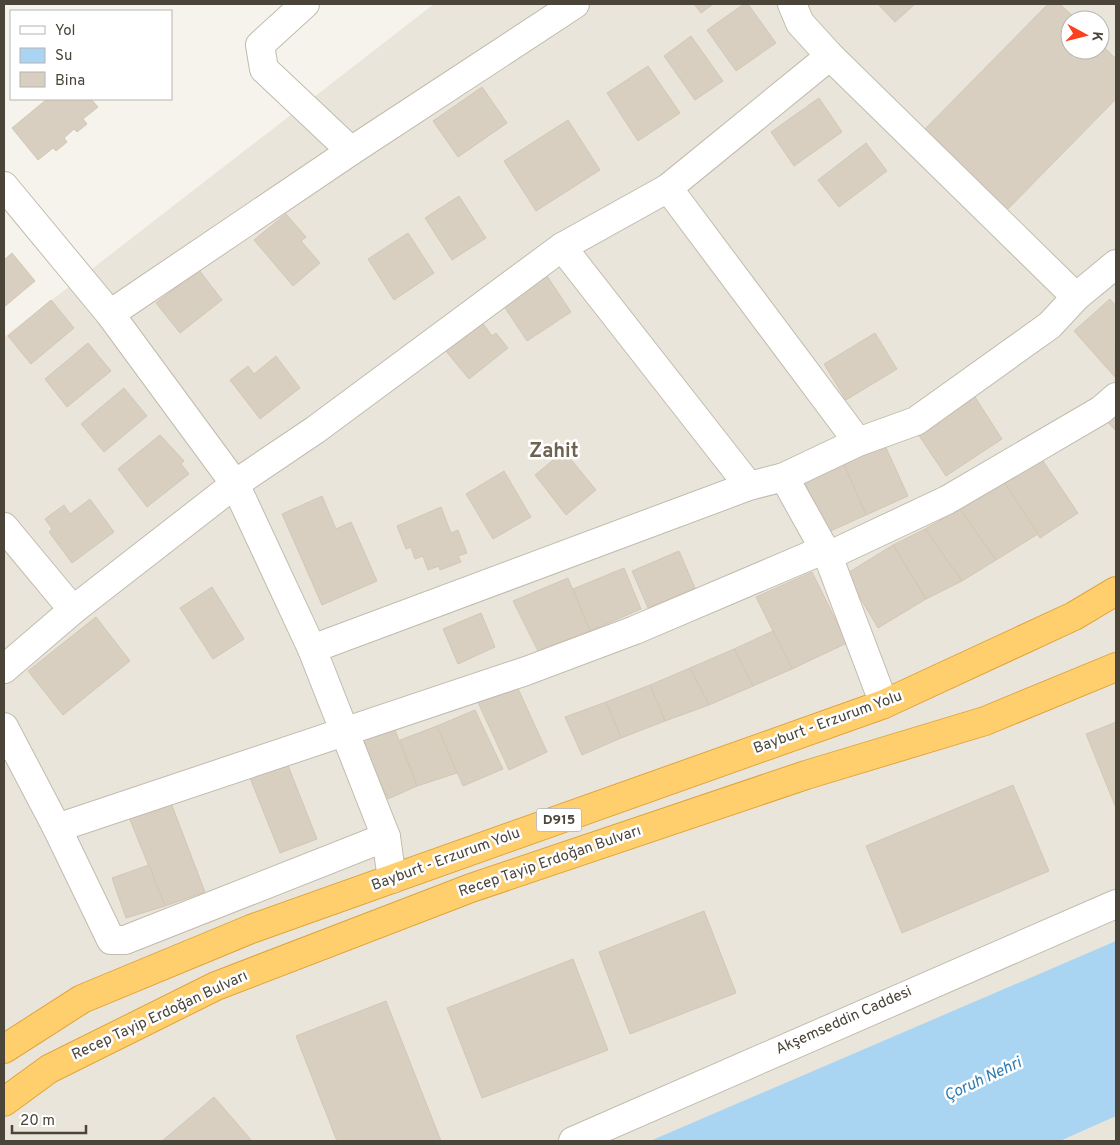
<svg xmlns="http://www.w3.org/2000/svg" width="1120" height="1145" font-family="Overpass,sans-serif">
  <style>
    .residential { fill: #eae5da; fill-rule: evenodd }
    .water { fill: #a9d4f2 }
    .building { fill: #d8cfc1; stroke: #d3c7b4 }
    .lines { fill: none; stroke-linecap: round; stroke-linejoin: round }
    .minor-casing { stroke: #c2bbae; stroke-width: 30 }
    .highway-casing { stroke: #e0a43c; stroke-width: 30 }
    .minor { stroke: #fff; stroke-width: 28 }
    .highway { stroke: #ffcf6e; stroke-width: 28 }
    .labels { text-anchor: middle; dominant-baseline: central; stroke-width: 5; stroke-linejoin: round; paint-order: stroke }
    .shield { fill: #fff; stroke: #817c74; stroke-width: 1 }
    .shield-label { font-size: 14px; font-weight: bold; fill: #4b4439 }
    .street-label { font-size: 15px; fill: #4b4439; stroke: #fff }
    .water-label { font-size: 16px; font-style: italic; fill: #2e7ab2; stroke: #fff }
    .district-label { font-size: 20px; font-weight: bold; fill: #6e6250; stroke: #fff }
  </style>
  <rect width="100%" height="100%" fill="#f6f3ec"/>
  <!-- residential -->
  <path class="residential" d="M 434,4 L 1116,4 L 1116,1141 L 4,1141 L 4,337 ZM 1070,20 L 1100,20 L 1100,50 L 1070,50 Z"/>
  <!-- water -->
  <polygon class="water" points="1116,941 1116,1116 1060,1141 650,1141"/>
  <!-- building -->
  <g class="building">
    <polygon points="694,4 713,4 701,13"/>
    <polygon points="744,4 748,4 776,43 736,71 707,30"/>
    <polygon points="878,4 915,4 895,22"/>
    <polygon points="1048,4 1060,4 1077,20 1070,20 1070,50 1100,50 1100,43 1116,59 1116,99 1005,212 923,131"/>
    <polygon points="691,36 723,81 695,100 664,56"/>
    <polygon points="648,66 680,113 638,141 607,93"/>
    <polygon points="482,87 507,123 458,157 433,121"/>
    <polygon points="819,98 842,132 794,166 771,132"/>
    <polygon points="47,99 91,99 98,107 83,119 87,124 77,132 74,129 64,138 67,142 56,151 53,148 38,160 12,128"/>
    <polygon points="568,120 600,170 536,211 504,161"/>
    <polygon points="866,143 887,171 839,207 818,180"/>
    <polygon points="459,196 486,238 452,260 425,218"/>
    <polygon points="286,214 306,237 301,241 320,263 293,286 254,240"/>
    <polygon points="408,233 434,273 394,300 368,259"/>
    <polygon points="12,253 35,281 4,307 4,260"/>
    <polygon points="199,270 222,300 180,333 156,303"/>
    <polygon points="547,276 571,312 527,341 503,305"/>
    <polygon points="1110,299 1116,306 1115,377 1074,331"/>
    <polygon points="51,300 74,328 31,364 8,336"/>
    <polygon points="481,321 492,336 496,333 508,348 469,379 445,350"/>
    <polygon points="875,333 897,369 846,400 824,364"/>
    <polygon points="88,343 111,371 67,407 45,379"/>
    <polygon points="276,356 300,388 260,419 230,380 248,366 254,374"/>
    <polygon points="124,388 147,416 104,452 81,424"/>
    <polygon points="975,397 1002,439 946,476 918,434"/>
    <polygon points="1116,410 1116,431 1105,419"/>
    <polygon points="160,435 184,461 181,464 189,474 147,507 118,469"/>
    <polygon points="883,441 908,496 866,515 842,460"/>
    <polygon points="564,451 596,490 566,515 535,475"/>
    <polygon points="1039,455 1078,513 1040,538 1002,479"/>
    <polygon points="842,460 866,515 826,533 802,478"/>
    <polygon points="504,471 531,517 493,539 466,494"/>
    <polygon points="1002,479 1038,534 996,560 960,509"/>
    <polygon points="322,496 336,529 351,522 377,581 322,605 282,514"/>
    <polygon points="90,499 114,532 72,563 49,532 52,529 45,519 64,505 70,514"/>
    <polygon points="441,507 451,533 458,530 467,553 458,556 461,562 440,570 439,566 428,570 423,556 415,559 411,547 406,549 397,526"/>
    <polygon points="960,509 996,560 962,581 925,529"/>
    <polygon points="925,529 962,581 926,599 893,545"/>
    <polygon points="893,545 926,599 878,628 846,574"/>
    <polygon points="679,551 695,588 648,608 632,571"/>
    <polygon points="624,568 641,609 590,631 573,589"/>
    <polygon points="812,572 847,643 792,669 756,597"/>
    <polygon points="568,578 590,631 538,651 513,601"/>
    <polygon points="212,587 244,639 213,659 180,608"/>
    <polygon points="481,613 495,647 458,664 443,629"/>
    <polygon points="96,617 130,661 63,715 28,671"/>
    <polygon points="773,631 792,669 753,686 734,649"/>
    <polygon points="734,649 753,686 709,705 690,668"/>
    <polygon points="690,668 709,705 665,721 650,685"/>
    <polygon points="514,680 547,752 509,770 476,698"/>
    <polygon points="650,685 665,721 621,738 606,702"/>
    <polygon points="606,702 621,738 582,755 565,717"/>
    <polygon points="475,710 503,769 463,786 437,726"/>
    <polygon points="1116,722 1116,808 1086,734"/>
    <polygon points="393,725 417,786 388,799 359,738"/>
    <polygon points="437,726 457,773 417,786 400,740"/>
    <polygon points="287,763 317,839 280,853 250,778"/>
    <polygon points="1013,785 1049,871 902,933 866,846"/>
    <polygon points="168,795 205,892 165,906 126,810"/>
    <polygon points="149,865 165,906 126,918 112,878"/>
    <polygon points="704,911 736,993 630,1034 599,952"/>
    <polygon points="573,959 608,1050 482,1098 447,1008"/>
    <polygon points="386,1001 441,1141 337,1141 296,1036"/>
    <polygon points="214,1097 252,1141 162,1141"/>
  </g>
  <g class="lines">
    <defs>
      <g id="minor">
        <polyline points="305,4 260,45 264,69 351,151"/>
        <polyline points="792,4 800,23 830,56 1076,297"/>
        <polyline points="4,186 110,314 235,484 312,649 386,837 392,879"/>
        <polyline points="668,188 858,442"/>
        <polyline points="562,247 749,486"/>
        <polyline points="110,314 351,151 575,4"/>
        <polyline points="784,477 828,556 884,704"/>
        <polyline points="4,527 73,610"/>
        <polyline points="828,556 947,500 1101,410 1116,397"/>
        <polyline points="312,649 749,486 784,477 858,442 916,421 1050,325 1076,297 1116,264"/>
        <polyline points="4,669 73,610 235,484 315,430 562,247 668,188 830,56"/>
        <polyline points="4,727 57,828 111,940 125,940 386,837"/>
        <polyline points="57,828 526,671 635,630 823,550"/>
        <polyline points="573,1141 1116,904"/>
      </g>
      <g id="highway">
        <polyline points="4,1049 82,999 251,929 884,704 1074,616 1116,591"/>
        <polyline points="4,1102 49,1069 216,986 471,888 806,775 985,721 1116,667"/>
      </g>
    </defs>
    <!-- minor casing -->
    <use href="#minor" class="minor-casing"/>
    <!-- highway casing -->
    <use href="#highway" class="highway-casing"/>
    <!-- minor -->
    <use href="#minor" class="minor"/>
    <!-- highway -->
    <use href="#highway" class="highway"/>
  </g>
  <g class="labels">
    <!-- shield labels -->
    <rect class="shield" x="536.5" y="808.5" width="45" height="23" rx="4"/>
    <g class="shield-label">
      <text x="559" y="820">D915</text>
    </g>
    <!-- street labels -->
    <g class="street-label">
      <text transform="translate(828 723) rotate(-20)">Bayburt - Erzurum Yolu</text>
      <text transform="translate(446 860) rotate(-20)">Bayburt - Erzurum Yolu</text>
      <text transform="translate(550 862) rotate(-19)">Recep Tayip Erdoğan Bulvarı</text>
      <text transform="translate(160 1016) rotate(-25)">Recep Tayip Erdoğan Bulvarı</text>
      <text transform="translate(844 1021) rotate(-24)">Akşemseddin Caddesi</text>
    </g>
    <!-- water labels -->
    <g class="water-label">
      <text transform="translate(983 1080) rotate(-25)">Çoruh Nehri</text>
    </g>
    <!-- district labels -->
    <g class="district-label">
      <text x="554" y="452">Zahit</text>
    </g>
  </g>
  <!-- border -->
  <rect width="1120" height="1145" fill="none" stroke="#4b4439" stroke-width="10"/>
  <!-- legend -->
  <rect x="10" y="10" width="162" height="90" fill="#ffffff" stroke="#b7b4b0"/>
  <rect x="20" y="26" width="25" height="8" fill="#ffffff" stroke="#b7b4b0"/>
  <text x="55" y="35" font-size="15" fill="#4b4439">Yol</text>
  <rect x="20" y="48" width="25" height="15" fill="#a9d4f2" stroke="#b7b4b0"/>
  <text x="55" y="60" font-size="15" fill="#4b4439">Su</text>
  <rect x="20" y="72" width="25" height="15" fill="#d8cfc1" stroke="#b7b4b0"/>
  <text x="55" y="85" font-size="15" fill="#4b4439">Bina</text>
  <!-- north arrow -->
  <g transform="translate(1085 35) rotate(97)"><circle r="24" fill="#ffffff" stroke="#b7b4b0"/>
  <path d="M0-4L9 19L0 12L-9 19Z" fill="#fc3f1d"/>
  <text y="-8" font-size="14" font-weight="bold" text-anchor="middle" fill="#4b4439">K</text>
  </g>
  <!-- scale -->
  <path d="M12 1125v8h74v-8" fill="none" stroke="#4b4439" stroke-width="2.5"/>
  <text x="20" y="1125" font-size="15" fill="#4b4439" stroke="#ffffff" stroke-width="4" paint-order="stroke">20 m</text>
</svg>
